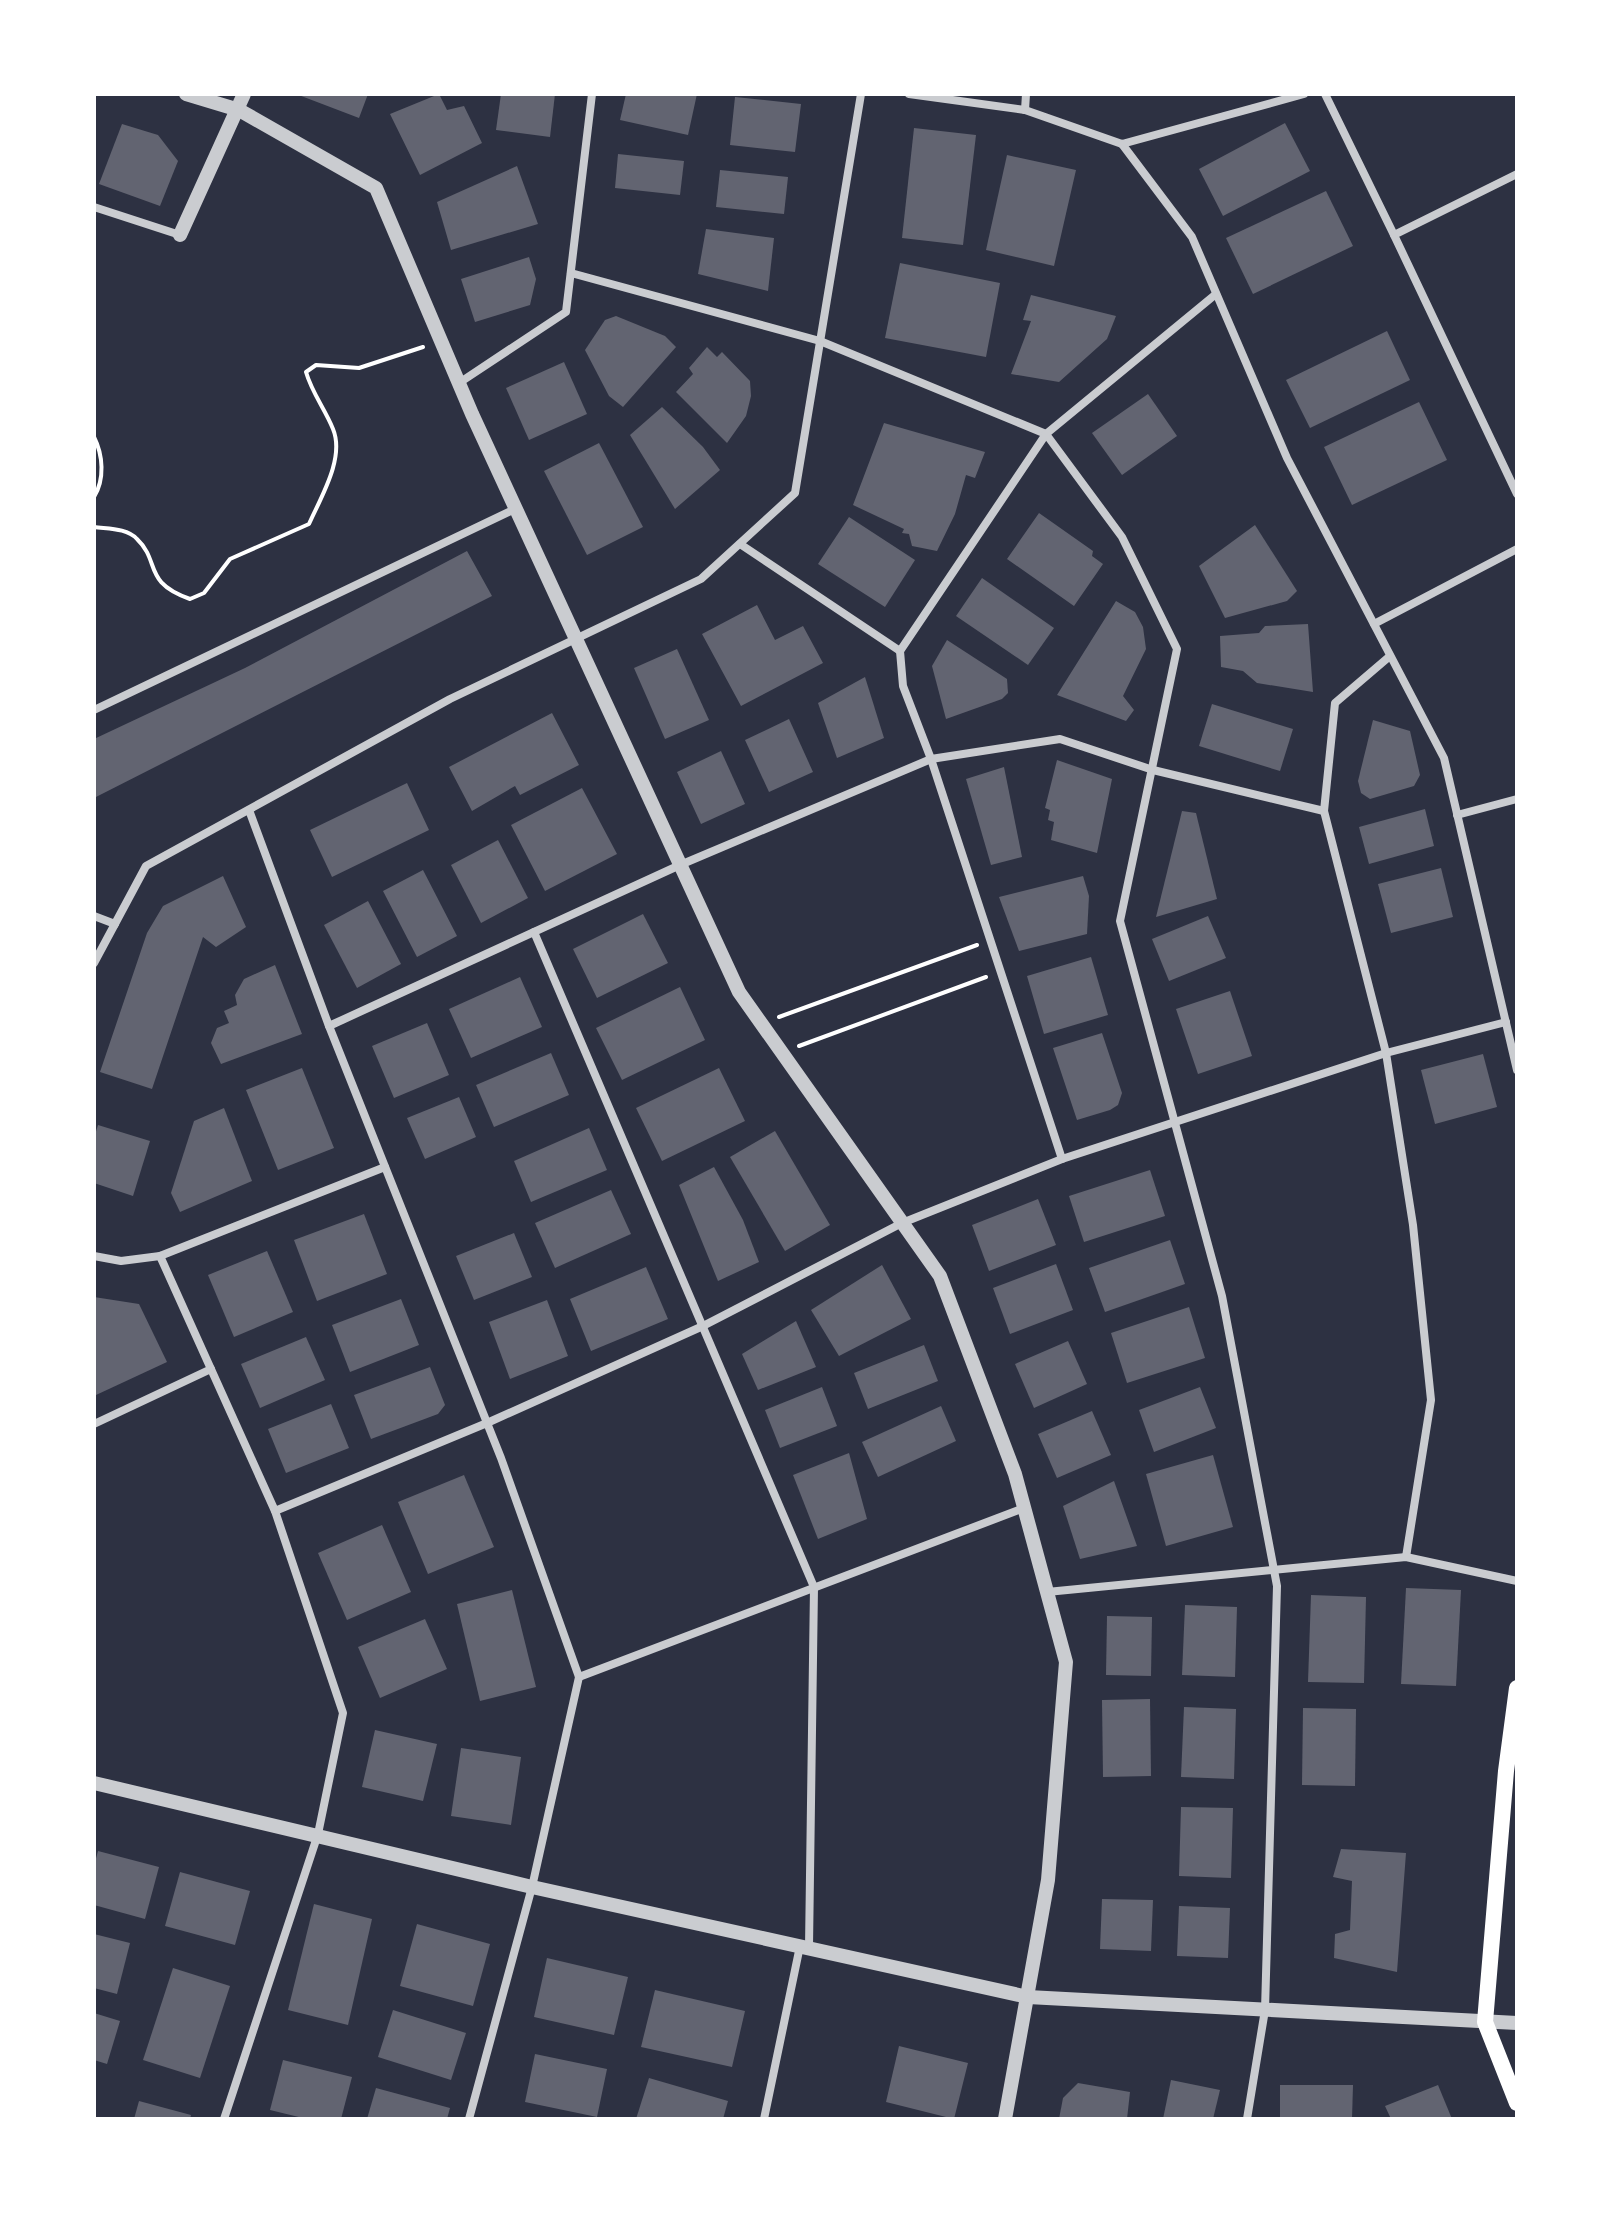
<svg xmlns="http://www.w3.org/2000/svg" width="1611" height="2213" font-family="Raleway,sans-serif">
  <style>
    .building { fill: #626471 }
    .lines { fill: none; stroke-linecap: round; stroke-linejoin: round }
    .path { stroke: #fff; stroke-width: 4 }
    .minor { stroke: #caccd0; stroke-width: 8 }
    .tertiary { stroke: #caccd0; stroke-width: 14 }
    .secondary { stroke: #fff; stroke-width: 16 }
  </style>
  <rect width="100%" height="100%" fill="#2d3142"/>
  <!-- building -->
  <g class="building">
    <polygon points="296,94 368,94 359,118"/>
    <polygon points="439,94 447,110 464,106 482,143 420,175 390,114"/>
    <polygon points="501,94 555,94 550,137 496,130"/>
    <polygon points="626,94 697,94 688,135 620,120"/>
    <polygon points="735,97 801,104 795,152 730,145"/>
    <polygon points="1285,123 1310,171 1223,216 1199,169"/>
    <polygon points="122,124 158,135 178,161 160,206 99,184"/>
    <polygon points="914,128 976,135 963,245 902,238"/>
    <polygon points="618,154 684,161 680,195 615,188"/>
    <polygon points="1007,155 1076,170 1054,266 986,250"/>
    <polygon points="517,166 538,224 451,250 437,202"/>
    <polygon points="720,170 788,177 784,214 716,207"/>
    <polygon points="1326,191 1353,246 1253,294 1226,238"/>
    <polygon points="706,229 774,238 768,291 698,274"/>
    <polygon points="529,257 536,279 530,305 475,322 461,279"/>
    <polygon points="900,263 1000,283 986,357 885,338"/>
    <polygon points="1031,295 1116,316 1107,339 1059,382 1011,374 1031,321 1023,320"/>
    <polygon points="616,316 665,336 676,347 623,407 609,396 585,350 605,320"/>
    <polygon points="1387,331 1410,380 1310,428 1286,380"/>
    <polygon points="707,347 717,357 722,352 750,381 751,396 746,416 727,443 676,392 693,374 689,368"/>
    <polygon points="564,362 587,414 529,440 506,388"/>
    <polygon points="1148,394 1177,436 1122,475 1092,433"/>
    <polygon points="1419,402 1447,460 1352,505 1324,447"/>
    <polygon points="662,407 703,447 720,470 675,509 630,435"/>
    <polygon points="884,423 985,452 975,478 966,475 955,514 937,551 912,546 909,534 902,533 904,529 853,505"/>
    <polygon points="599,443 643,527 587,555 544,471"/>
    <polygon points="1039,513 1093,551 1092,556 1103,564 1074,606 1007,559"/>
    <polygon points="849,517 915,560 885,607 818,564"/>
    <polygon points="1255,525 1297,591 1287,601 1225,618 1199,566"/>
    <polygon points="467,551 492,596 94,798 94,739 245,668"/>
    <polygon points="982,578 1054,628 1028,665 956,616"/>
    <polygon points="1116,601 1135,612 1143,627 1146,649 1123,696 1134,710 1126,721 1057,695"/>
    <polygon points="757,605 775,640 803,626 823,663 741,706 702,634"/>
    <polygon points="1308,624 1313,692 1257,683 1243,671 1221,667 1220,636 1259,633 1265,626"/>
    <polygon points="947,640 1007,679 1008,693 1002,699 946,719 932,666"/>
    <polygon points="677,649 709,720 665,739 634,668"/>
    <polygon points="865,677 884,738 837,758 818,703"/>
    <polygon points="1212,704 1293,729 1280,771 1199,746"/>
    <polygon points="552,713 579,765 520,795 515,786 472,811 449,767"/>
    <polygon points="789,719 813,772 769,792 745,740"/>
    <polygon points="1373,720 1410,731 1420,775 1414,786 1370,799 1361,793 1358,781"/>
    <polygon points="721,751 745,804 701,824 677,772"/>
    <polygon points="1057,760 1112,779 1097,853 1051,840 1054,822 1048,820 1050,810 1045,808"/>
    <polygon points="1004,767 1022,857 991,865 966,779"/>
    <polygon points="407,783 429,830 332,877 310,830"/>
    <polygon points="582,788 617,854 545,891 511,825"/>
    <polygon points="1425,809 1434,846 1369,864 1359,827"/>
    <polygon points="1182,811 1196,813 1217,899 1156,917"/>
    <polygon points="498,840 528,898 481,923 451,865"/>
    <polygon points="1441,868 1453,917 1391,933 1378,884"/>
    <polygon points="423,870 457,936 417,957 383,891"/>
    <polygon points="223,876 246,927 216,947 203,937 152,1089 100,1072 147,933 163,906"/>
    <polygon points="1083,876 1089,896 1087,934 1019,951 999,897"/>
    <polygon points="368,901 401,964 357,988 324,925"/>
    <polygon points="643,914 668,963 597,998 573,949"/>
    <polygon points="1208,916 1226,958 1169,981 1152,939"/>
    <polygon points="1091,957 1108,1015 1044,1034 1027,976"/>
    <polygon points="275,965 302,1034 221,1064 211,1043 217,1028 229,1023 224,1011 237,1005 235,995 244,979"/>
    <polygon points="520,977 542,1027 471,1058 449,1009"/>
    <polygon points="680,987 705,1040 622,1080 596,1028"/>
    <polygon points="1230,991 1252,1056 1198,1074 1176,1009"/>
    <polygon points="427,1023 449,1075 394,1098 372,1046"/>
    <polygon points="1102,1033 1122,1093 1118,1105 1110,1110 1077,1120 1053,1048"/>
    <polygon points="551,1053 569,1095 494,1127 476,1085"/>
    <polygon points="1483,1054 1497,1107 1435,1124 1421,1070"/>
    <polygon points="302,1068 334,1148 278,1170 246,1090"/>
    <polygon points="719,1068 745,1121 662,1161 636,1108"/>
    <polygon points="459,1097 476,1137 425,1159 407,1118"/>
    <polygon points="224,1108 252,1181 180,1212 171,1193 194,1121"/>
    <polygon points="98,1125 150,1141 133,1196 94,1183 94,1138"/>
    <polygon points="589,1128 607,1170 531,1202 514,1161"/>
    <polygon points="775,1131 830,1225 785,1251 730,1157"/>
    <polygon points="714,1167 743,1220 759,1262 718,1281 679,1185"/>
    <polygon points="1150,1170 1165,1216 1084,1242 1069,1196"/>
    <polygon points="611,1190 631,1234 555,1268 535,1223"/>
    <polygon points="1038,1199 1056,1245 989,1271 972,1225"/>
    <polygon points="364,1214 387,1274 317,1301 294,1240"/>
    <polygon points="514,1233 532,1277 474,1300 456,1256"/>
    <polygon points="1170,1240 1185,1284 1105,1312 1089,1268"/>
    <polygon points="267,1251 293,1312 234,1337 208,1275"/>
    <polygon points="1056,1264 1073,1310 1010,1334 993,1288"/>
    <polygon points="882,1265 911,1319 839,1356 811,1310"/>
    <polygon points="646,1267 668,1319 591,1351 570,1299"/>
    <polygon points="94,1297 139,1304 167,1362 96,1395"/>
    <polygon points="401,1299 419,1345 350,1372 332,1325"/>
    <polygon points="547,1300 568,1356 510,1379 489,1322"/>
    <polygon points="1189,1307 1205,1358 1127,1383 1111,1333"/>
    <polygon points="796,1321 816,1367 758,1390 742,1354"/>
    <polygon points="306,1337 325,1380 260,1408 241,1364"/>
    <polygon points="1068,1341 1087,1384 1034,1408 1015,1364"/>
    <polygon points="924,1345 938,1381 868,1409 854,1373"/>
    <polygon points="430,1367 445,1405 438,1414 371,1439 354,1395"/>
    <polygon points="822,1387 837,1426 780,1448 765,1410"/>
    <polygon points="1200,1387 1216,1428 1154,1452 1139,1410"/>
    <polygon points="331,1404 349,1448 286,1473 268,1429"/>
    <polygon points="941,1406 956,1441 878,1477 862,1442"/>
    <polygon points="1092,1411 1111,1455 1057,1478 1038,1434"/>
    <polygon points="849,1453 867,1519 818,1539 793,1475"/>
    <polygon points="1213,1455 1233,1527 1166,1546 1146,1474"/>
    <polygon points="464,1475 494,1547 428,1574 398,1502"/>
    <polygon points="1114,1481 1137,1546 1080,1559 1063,1506"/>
    <polygon points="382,1525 411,1592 347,1620 318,1553"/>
    <polygon points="1406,1588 1461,1590 1456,1686 1401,1684"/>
    <polygon points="512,1590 536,1687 480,1701 457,1604"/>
    <polygon points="1311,1595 1366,1597 1364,1683 1308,1682"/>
    <polygon points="1185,1605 1237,1607 1235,1677 1182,1675"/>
    <polygon points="1107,1616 1152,1617 1151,1676 1106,1675"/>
    <polygon points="425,1619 447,1669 380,1698 358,1647"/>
    <polygon points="1150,1699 1151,1776 1103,1777 1102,1700"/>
    <polygon points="1184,1707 1236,1709 1234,1779 1181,1777"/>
    <polygon points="1303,1708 1356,1709 1355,1786 1302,1785"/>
    <polygon points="375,1730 437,1744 423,1801 362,1787"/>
    <polygon points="461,1748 521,1757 511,1825 451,1816"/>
    <polygon points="1181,1807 1233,1808 1231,1878 1179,1876"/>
    <polygon points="1341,1849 1406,1853 1397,1972 1334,1958 1335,1934 1350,1930 1352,1881 1333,1877"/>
    <polygon points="98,1851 159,1867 145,1919 94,1905 94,1866"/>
    <polygon points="180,1872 250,1891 235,1945 165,1926"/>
    <polygon points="1102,1899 1153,1900 1151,1951 1100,1949"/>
    <polygon points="314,1904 372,1919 348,2025 288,2010"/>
    <polygon points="1179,1906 1230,1908 1228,1958 1177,1956"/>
    <polygon points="417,1924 490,1944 473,2006 400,1986"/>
    <polygon points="94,1934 130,1943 117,1994 94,1988"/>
    <polygon points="547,1958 628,1977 614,2035 534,2017"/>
    <polygon points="173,1968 230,1986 200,2078 143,2060"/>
    <polygon points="655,1990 745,2011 732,2067 641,2047"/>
    <polygon points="393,2010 466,2033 451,2080 378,2057"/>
    <polygon points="94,2013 120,2021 107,2064 94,2060"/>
    <polygon points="899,2046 968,2063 954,2119 886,2102"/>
    <polygon points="535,2054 607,2069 597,2117 525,2102"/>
    <polygon points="283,2060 352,2077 341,2119 307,2119 270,2110"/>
    <polygon points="649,2078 728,2101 723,2119 636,2119"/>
    <polygon points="1171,2080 1220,2090 1213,2119 1163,2119"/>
    <polygon points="1078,2083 1130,2092 1127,2119 1059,2119 1063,2098"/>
    <polygon points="1280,2085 1353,2085 1352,2119 1280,2119"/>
    <polygon points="1438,2085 1452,2119 1391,2119 1385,2106"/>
    <polygon points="376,2088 450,2108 447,2119 367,2119"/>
    <polygon points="139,2101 191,2115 190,2119 134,2119"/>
  </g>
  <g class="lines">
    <!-- path -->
    <g class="path">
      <path d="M 94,437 C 103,455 105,479 94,497"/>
      <path d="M 94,527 C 108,529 127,528 137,539 C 161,562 142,582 190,599 L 204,593 L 230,559 L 309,524 C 321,497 345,458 333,429 C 325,409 312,393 306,372 L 316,365 L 359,368 L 423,347"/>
      <polyline points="779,1017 977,945"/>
      <polyline points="799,1046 986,977"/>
    </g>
    <!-- minor -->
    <g class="minor">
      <polyline points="909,94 1025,110 1122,144 1304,94"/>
      <polyline points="1325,94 1394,235"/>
      <polyline points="1025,110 1026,94"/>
      <polyline points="1122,144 1192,237 1287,458 1444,758 1517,1070"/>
      <polyline points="1517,174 1394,235 1517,494"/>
      <polyline points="94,207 180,235"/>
      <polyline points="571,273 820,341 1046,434 1122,537 1177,649 1120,921 1222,1296 1277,1586 1265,2010 1247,2119"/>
      <polyline points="459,383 566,312 592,94"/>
      <polyline points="740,544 900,651"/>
      <polyline points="1374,624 1517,549"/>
      <polyline points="1390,656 1335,703 1324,811 1386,1053 1413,1225 1431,1400 1406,1557"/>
      <polyline points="94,710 515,509"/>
      <polyline points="249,810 329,1026 501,1458 579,1677 532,1887 469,2119"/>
      <polyline points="1457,815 1517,799"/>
      <polyline points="94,916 115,924"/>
      <polyline points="534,932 814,1587 809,1947"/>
      <polyline points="94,963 146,866 450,699 701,579 795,493 861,94"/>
      <polyline points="329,1026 680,865 931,759 1060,739 1153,770 1324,811"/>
      <polyline points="1062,1159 931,759 903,686 900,651 1046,434 1216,294"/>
      <polyline points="94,1256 121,1261 160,1256 385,1167"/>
      <polyline points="160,1256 275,1511 343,1713 318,1834 224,2119"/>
      <polyline points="94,1424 211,1369"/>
      <polyline points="275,1511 487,1423 703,1326 902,1223 1062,1159 1386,1053 1506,1022"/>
      <polyline points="1047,1592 1406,1557 1517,1581"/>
      <polyline points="579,1677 1024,1508"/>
      <polyline points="764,2119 800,1946"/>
    </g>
    <!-- tertiary -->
    <g class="tertiary">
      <polyline points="186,94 239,110 376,188 472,414 739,992 940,1276 1015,1474 1066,1662 1048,1880 1005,2119"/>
      <polyline points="180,235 244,94"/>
      <polyline points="94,1783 532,1887 1028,1997 1517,2023"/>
    </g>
    <!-- secondary -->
    <polyline class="secondary" points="1517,1688 1506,1771 1485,2022 1517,2103"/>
  </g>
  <!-- border -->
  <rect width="1611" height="2213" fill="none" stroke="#ffffff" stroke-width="192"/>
</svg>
